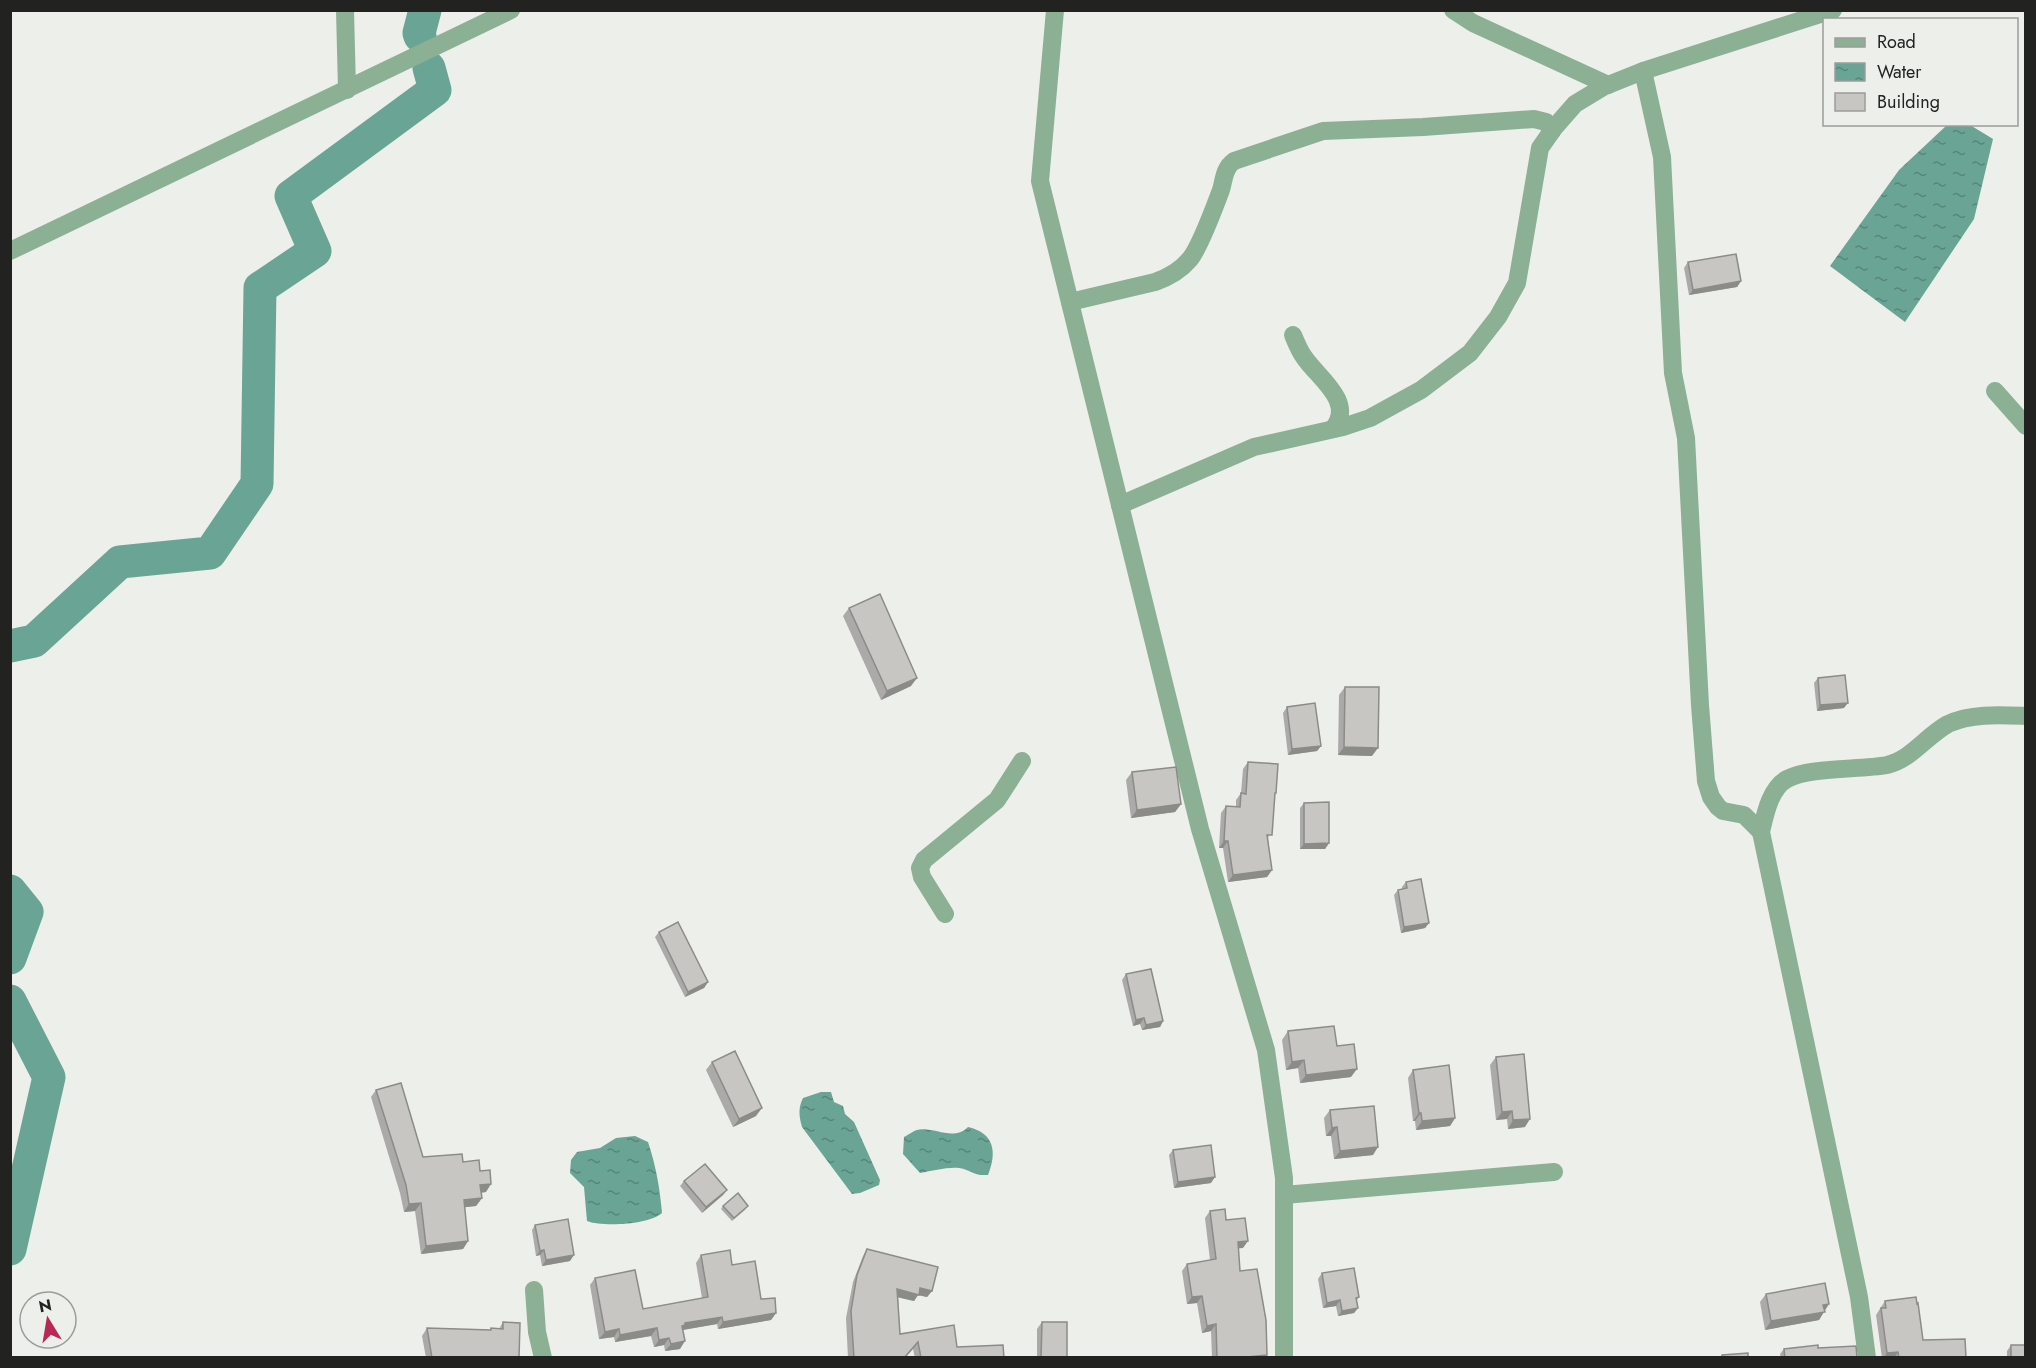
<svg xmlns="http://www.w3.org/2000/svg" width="2036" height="1368" font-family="Jost,sans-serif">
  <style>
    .water { fill: url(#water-ripples) }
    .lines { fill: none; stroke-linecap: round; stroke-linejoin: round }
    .river { stroke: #69a495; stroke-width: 33 }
    .minor { stroke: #8bb094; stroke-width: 18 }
    .wall { fill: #abaaa8 }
    .shaded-wall { fill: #8b8b88 }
    .building { fill: #c7c6c3; stroke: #8b8b88; stroke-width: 1.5 }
  </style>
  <defs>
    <pattern id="water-ripples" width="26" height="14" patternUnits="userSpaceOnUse" patternTransform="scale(1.5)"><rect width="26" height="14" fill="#69a495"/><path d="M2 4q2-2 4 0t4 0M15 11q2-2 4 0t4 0" fill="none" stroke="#568579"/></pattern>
  </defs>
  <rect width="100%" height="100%" fill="#edefeb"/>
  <!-- water -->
  <g class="water">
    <polygon points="1947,125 1970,125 1993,139 1974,219 1905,322 1830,266 1899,170"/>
    <path d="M 821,1092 L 831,1092 L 834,1102 L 843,1106 L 845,1114 L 854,1122 L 880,1180 L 879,1185 L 860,1193 L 852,1194 L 802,1127 C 799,1116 798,1108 803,1098 Z"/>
    <path d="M 968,1127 C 995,1133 997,1153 988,1175 C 972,1176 972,1170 959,1168 C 946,1167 933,1171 920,1173 L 903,1154 L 904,1137 C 908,1135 913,1131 917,1130 C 934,1126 953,1142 968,1127 Z"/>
    <path d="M 635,1136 L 648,1142 C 656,1166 660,1189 662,1213 C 648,1225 603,1227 587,1221 L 584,1187 L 570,1173 L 571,1160 L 577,1152 L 600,1148 L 616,1138 Z"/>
  </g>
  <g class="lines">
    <!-- river -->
    <g class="river">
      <polyline points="420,36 419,33 425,10"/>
      <polyline points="10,646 34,641 120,562 210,553 257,484 260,288 315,251 291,196 435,90 429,68"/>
      <polyline points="10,891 27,912 10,958"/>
      <polyline points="10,1001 49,1077 10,1249"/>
    </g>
    <!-- minor -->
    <g class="minor">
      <polyline points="345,10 347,90"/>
      <polyline points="1055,10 1040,181 1200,829 1266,1050 1284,1178 1284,1358"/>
      <polyline points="1453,10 1473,23 1608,85"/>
      <polyline points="1643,71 1662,157 1673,373 1686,438 1700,705 1706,781 1711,797 1718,807 1723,811 1744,815 1761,832"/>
      <polyline points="10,251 511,10"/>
      <path d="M 1070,302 L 1155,282 C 1169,277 1181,270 1190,259 C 1200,247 1215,206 1221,190 C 1224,180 1224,168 1234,161 L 1323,131 L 1423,127 L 1534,119 L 1546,122 L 1552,131"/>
      <path d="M 1293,335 C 1296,342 1299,350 1304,357 C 1317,377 1356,402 1333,429"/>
      <polyline points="1995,391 2026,426"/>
      <polyline points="1120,505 1254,447 1343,427 1370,418 1421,390 1470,353 1498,317 1517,283 1540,148 1554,128 1575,104 1603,87 1643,71 1833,10"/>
      <polyline points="945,914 922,877 920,868 924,860 997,800 1022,761"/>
      <polyline points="1284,1195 1554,1172"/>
      <polyline points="534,1290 537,1332 543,1358"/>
      <path d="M 1867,1358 L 1859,1297 L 1761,832 C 1765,815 1770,788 1787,779 C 1809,767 1860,770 1887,765 C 1912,759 1926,736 1948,724 C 1971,713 2001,715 2026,716"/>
    </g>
  </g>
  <!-- wall -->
  <g class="wall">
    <polygon points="1688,262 1741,281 1737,287 1689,295 1684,268"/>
    <polygon points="849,608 911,686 881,700 843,616"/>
    <polygon points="1818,678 1844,708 1817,711 1814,683"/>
    <polygon points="1345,687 1372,756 1338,755 1339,695"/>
    <polygon points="1287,707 1321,746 1317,751 1288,755 1283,713"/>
    <polygon points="1248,762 1276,793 1275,795 1268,840 1272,870 1267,877 1228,882 1223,848 1219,848 1221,813 1226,806 1236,807 1236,800 1241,793 1243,769"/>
    <polygon points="1132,772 1181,804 1175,812 1131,818 1126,780"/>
    <polygon points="1304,803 1329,843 1325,849 1300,849 1300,808"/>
    <polygon points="1406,882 1429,923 1425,928 1401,933 1394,895 1398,890 1402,889 1402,887"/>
    <polygon points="659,932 708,982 704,988 685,997 655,937"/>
    <polygon points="1126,974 1163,1021 1160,1027 1142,1030 1140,1024 1133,1026 1122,980"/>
    <polygon points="1288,1031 1337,1046 1351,1077 1300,1083 1298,1068 1286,1070 1282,1040"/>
    <polygon points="1496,1057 1525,1127 1508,1129 1507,1119 1496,1120 1490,1065"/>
    <polygon points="712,1062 756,1116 733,1127 706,1070"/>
    <polygon points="1413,1070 1455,1118 1450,1126 1416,1130 1415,1121 1413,1121 1408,1078"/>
    <polygon points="376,1090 423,1157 463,1162 480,1171 486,1192 481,1193 482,1198 476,1206 464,1207 468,1241 463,1249 421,1254 415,1211 404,1212 400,1193 371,1097"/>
    <polygon points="1330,1110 1373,1155 1334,1159 1331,1136 1326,1136 1324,1118"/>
    <polygon points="1173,1150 1211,1183 1174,1188 1169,1155"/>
    <polygon points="684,1181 727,1190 723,1195 702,1213 680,1186"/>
    <polygon points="723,1206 746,1209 732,1221 721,1209"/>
    <polygon points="1210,1211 1226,1220 1243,1248 1238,1248 1240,1271 1265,1358 1212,1358 1211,1331 1202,1333 1197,1303 1187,1304 1182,1271 1187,1264 1210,1260 1205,1218"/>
    <polygon points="535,1225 570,1261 542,1266 540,1255 536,1256 532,1230"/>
    <polygon points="867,1249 932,1291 927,1297 918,1295 914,1301 898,1297 900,1334 1004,1358 915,1358 913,1349 905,1358 848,1358 846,1318 853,1282 863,1256"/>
    <polygon points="701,1255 732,1265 761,1299 776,1313 771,1320 718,1329 717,1324 683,1330 680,1349 665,1351 664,1345 654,1347 651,1336 615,1342 614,1337 599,1339 590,1285 595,1278 643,1309 702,1298 696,1263"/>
    <polygon points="1322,1273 1359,1297 1357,1300 1358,1308 1354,1313 1338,1316 1336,1306 1323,1308 1318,1279"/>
    <polygon points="1766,1294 1824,1311 1819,1320 1765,1330 1760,1302"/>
    <polygon points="1885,1301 1923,1340 1966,1358 1882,1358 1876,1315"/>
    <polygon points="503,1322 519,1358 426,1358 422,1336 427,1328 490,1330 491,1328 499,1329"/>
    <polygon points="1042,1322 1067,1358 1037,1358 1037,1329"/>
    <polygon points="2011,1345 2025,1358 2007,1358 2007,1351"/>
    <polygon points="1818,1348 1857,1358 1781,1358 1780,1354 1784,1349"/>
  </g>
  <!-- shaded-wall -->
  <g class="shaded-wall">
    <polygon points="1741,281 1737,287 1689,295 1693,290"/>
    <polygon points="917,678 911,686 881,700 887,691"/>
    <polygon points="1848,703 1844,708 1817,711 1820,705"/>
    <polygon points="1321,746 1317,751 1288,755 1292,749"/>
    <polygon points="1344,747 1378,748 1372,756 1338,755"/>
    <polygon points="1181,804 1175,812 1131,818 1137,810"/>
    <polygon points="1224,841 1228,841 1223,848 1219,848"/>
    <polygon points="1329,843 1325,849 1300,849 1304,844"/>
    <polygon points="1272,870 1267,877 1228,882 1233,875"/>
    <polygon points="1429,923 1425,928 1401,933 1404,927"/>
    <polygon points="708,982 704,988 685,997 688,992"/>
    <polygon points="1144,1018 1140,1024 1133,1026 1136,1020"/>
    <polygon points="1163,1021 1160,1027 1142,1030 1146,1025"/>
    <polygon points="1304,1060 1298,1068 1286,1070 1292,1062"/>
    <polygon points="1357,1069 1351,1077 1300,1083 1306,1075"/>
    <polygon points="762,1108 756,1116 733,1127 739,1119"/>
    <polygon points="1512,1111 1507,1119 1496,1120 1502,1112"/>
    <polygon points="1419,1113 1421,1113 1415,1121 1413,1121"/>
    <polygon points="1455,1118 1450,1126 1416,1130 1422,1121"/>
    <polygon points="1530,1119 1525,1127 1508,1129 1513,1120"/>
    <polygon points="1337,1127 1331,1136 1326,1136 1332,1128"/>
    <polygon points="1378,1147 1373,1155 1334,1159 1340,1151"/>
    <polygon points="1215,1177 1211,1183 1174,1188 1178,1182"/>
    <polygon points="491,1184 486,1192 475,1193 480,1185"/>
    <polygon points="727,1190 723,1195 702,1213 706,1207"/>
    <polygon points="482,1198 476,1206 458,1208 464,1200"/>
    <polygon points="421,1203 415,1211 404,1212 409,1204"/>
    <polygon points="468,1241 463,1249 421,1254 426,1246"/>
    <polygon points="1248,1241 1243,1248 1233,1249 1238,1242"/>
    <polygon points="544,1250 540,1255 536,1256 540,1251"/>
    <polygon points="574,1255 570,1261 542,1266 546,1260"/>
    <polygon points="920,1288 932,1291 927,1297 918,1295 914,1301 892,1296 897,1289"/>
    <polygon points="1202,1296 1197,1303 1187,1304 1192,1297"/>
    <polygon points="1340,1300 1336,1306 1323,1308 1327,1303"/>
    <polygon points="1829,1304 1819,1320 1765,1330 1771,1321 1823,1305"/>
    <polygon points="1358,1308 1354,1313 1338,1316 1342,1311"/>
    <polygon points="776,1313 771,1320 718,1329 723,1322"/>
    <polygon points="722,1317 717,1324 682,1330 677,1333 685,1323"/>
    <polygon points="1216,1324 1211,1331 1202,1333 1207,1326"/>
    <polygon points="657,1328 651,1336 615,1342 620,1335"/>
    <polygon points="619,1329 614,1337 599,1339 605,1332"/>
    <polygon points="669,1338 664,1345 654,1347 659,1340"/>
    <polygon points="685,1341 680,1349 665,1351 671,1344"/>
    <polygon points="1898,1352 1894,1358 1884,1358 1887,1353"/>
    <polygon points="1267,1355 1265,1358 1236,1358 1237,1357"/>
  </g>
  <!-- building -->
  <g class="building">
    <polygon points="1736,254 1741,281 1693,290 1688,262"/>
    <polygon points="880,594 917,678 887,691 849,608"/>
    <polygon points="1845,675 1848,703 1820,705 1818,678"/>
    <polygon points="1345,687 1379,687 1378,748 1344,747"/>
    <polygon points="1315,703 1321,746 1292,749 1287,707"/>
    <polygon points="1248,762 1278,764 1276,793 1275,793 1272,835 1267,835 1272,870 1233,875 1228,841 1224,841 1226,806 1240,807 1241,793 1246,794"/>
    <polygon points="1176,767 1181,804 1137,810 1132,772"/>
    <polygon points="1329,802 1329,843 1304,844 1304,803"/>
    <polygon points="1421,879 1429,923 1404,927 1398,890 1407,888 1406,882"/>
    <polygon points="678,922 708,982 688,992 659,932"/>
    <polygon points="1151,969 1163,1021 1146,1025 1144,1018 1136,1020 1126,974"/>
    <polygon points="1334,1026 1337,1046 1354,1044 1357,1069 1306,1075 1304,1060 1292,1062 1288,1031"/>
    <polygon points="735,1051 762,1108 739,1119 712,1062"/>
    <polygon points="1524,1054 1530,1119 1513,1120 1512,1111 1502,1112 1496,1057"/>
    <polygon points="1449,1065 1455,1118 1422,1121 1421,1113 1419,1113 1413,1070"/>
    <polygon points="401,1083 423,1157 462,1154 463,1162 479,1160 480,1171 490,1170 491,1184 480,1185 482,1198 464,1200 468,1241 426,1246 421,1203 409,1204 406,1185 376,1090"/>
    <polygon points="1374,1106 1378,1147 1340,1151 1337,1127 1332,1128 1330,1110"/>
    <polygon points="1211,1145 1215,1177 1178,1182 1173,1150"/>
    <polygon points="705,1164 727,1190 706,1207 684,1181"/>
    <polygon points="738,1193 748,1206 734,1218 723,1206"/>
    <polygon points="1225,1209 1226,1220 1245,1218 1248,1241 1238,1242 1240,1271 1257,1269 1266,1320 1267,1355 1237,1358 1217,1358 1216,1324 1207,1326 1202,1296 1192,1297 1187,1264 1216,1259 1210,1211"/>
    <polygon points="568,1219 574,1255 546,1260 544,1250 540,1251 535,1225"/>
    <polygon points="867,1249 938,1267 932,1291 920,1288 919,1295 897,1289 900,1334 954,1325 957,1347 1003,1345 1004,1358 921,1358 918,1342 904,1358 854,1358 851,1311 857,1275"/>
    <polygon points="730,1250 732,1265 755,1261 761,1299 775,1298 776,1313 723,1322 722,1317 685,1323 685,1325 682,1326 685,1341 671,1344 669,1338 659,1340 657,1328 620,1335 619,1329 605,1332 595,1278 635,1270 643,1309 708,1297 701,1255"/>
    <polygon points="1354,1268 1359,1297 1356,1298 1358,1308 1342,1311 1340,1300 1327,1303 1322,1273"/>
    <polygon points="1825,1283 1829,1304 1823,1305 1825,1312 1771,1321 1766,1294"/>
    <polygon points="1916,1297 1917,1304 1918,1303 1923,1340 1965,1339 1966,1358 1899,1358 1898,1352 1887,1353 1881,1308 1886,1308 1885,1301"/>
    <polygon points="503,1322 520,1323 519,1358 432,1358 427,1328 491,1330 491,1328 503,1329"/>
    <polygon points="1042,1322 1067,1322 1067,1358 1041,1358"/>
    <polygon points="1818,1345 1818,1348 1856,1346 1857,1358 1785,1358 1784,1349"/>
    <rect x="2011" y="1345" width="14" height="13"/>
    <polygon points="1748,1353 1748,1358 1722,1358 1722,1355"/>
  </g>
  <!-- border -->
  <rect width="2036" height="1368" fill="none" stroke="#222321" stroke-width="24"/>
  <!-- legend -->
  <rect x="1823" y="18" width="195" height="108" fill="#edefeb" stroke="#9c9d9a" stroke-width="1.5"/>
  <rect x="1835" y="38" width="30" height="9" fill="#8bb094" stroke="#9c9d9a" stroke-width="1.5"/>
  <text x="1877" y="48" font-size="18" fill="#222321">Road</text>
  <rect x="1835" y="63" width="30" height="18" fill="url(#water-ripples)" stroke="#9c9d9a" stroke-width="1.5"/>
  <text x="1877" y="78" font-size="18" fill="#222321">Water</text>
  <rect x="1835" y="93" width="30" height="18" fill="#c7c6c3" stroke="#9c9d9a" stroke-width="1.5"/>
  <text x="1877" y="108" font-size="18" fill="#222321">Building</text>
  <!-- north arrow -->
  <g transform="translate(48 1320) rotate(349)"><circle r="28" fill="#edefeb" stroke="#9c9d9a" stroke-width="1.5"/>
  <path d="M0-4.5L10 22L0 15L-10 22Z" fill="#b72855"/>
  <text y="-9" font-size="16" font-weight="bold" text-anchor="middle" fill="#222321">N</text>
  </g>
</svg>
